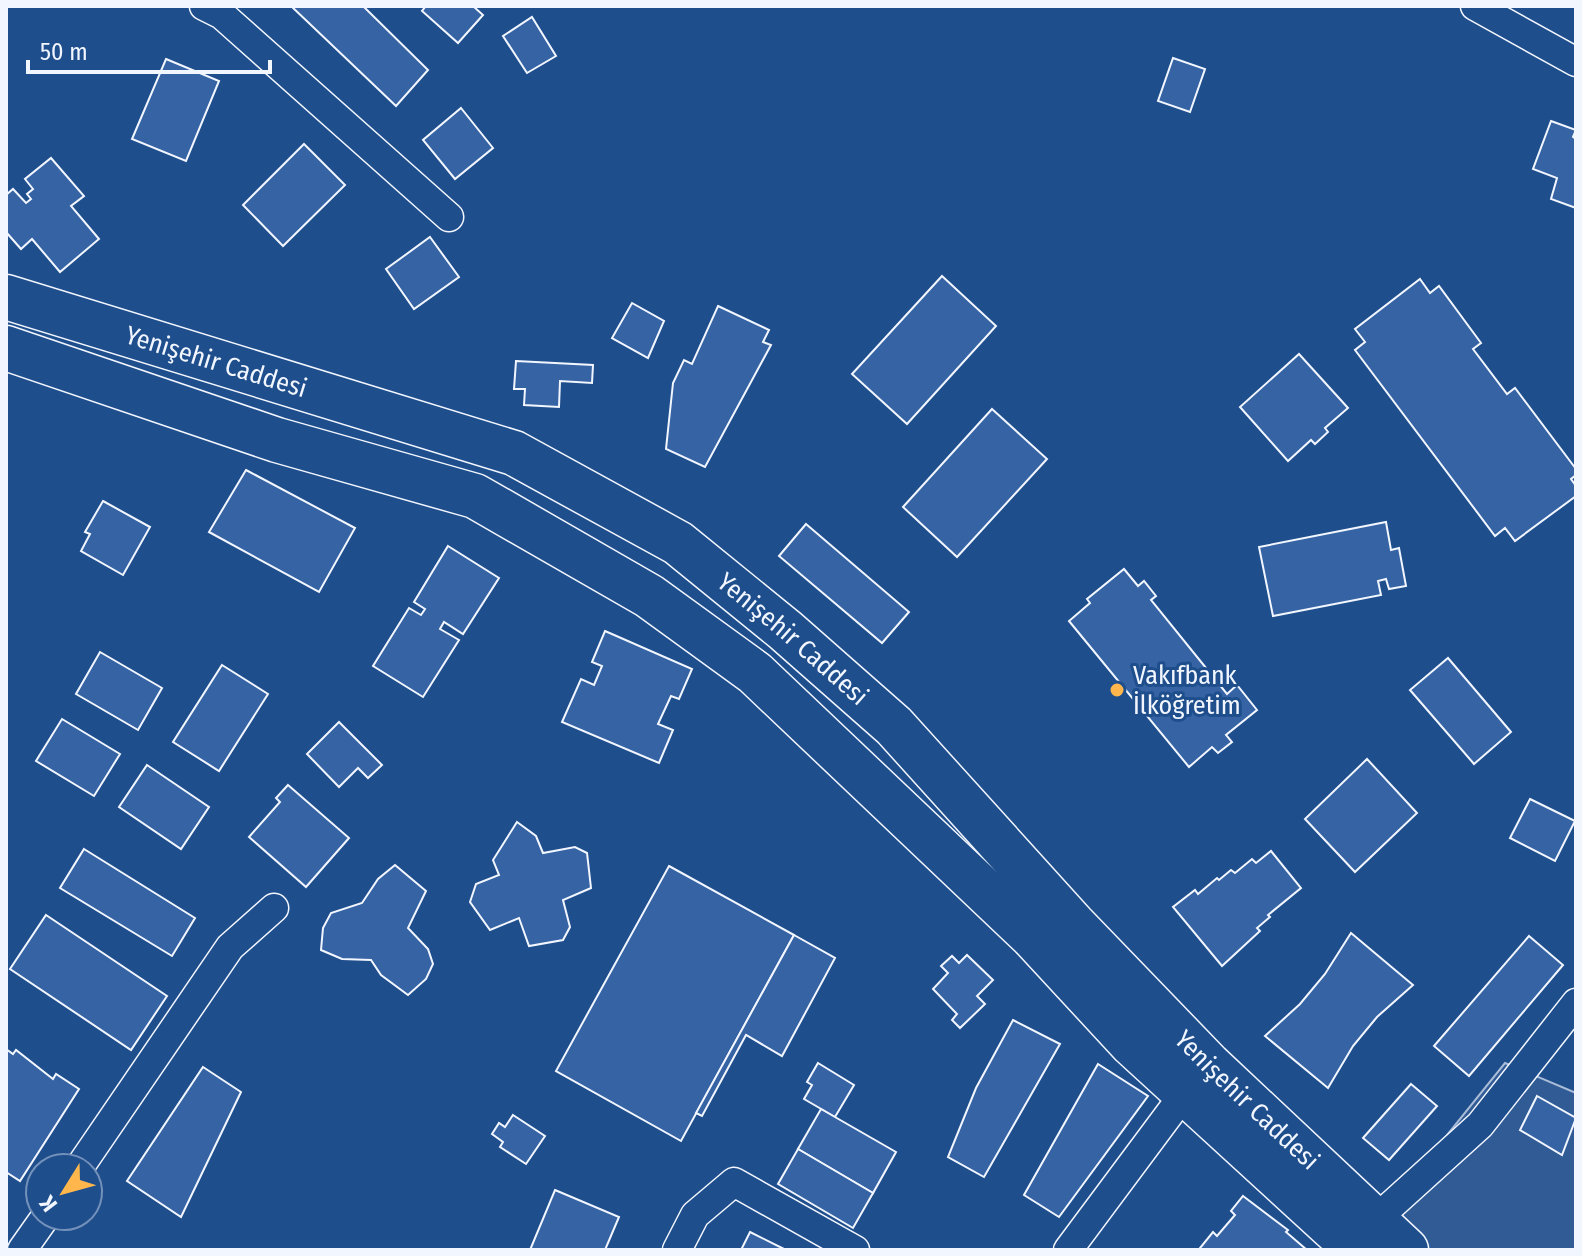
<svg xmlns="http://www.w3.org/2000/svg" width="1582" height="1256" font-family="'Fira Sans Condensed',sans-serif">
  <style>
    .parking { fill: #305b95; stroke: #a8bbd7; stroke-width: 2 }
    .building { fill: #3563a3; stroke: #f2f6ff; stroke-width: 2 }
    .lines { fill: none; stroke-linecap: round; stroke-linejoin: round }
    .street-casing { stroke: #f2f6ff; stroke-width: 31 }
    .primary-casing { stroke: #f2f6ff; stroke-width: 47 }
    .street { stroke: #1f4e8c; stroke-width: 28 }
    .primary { stroke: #1f4e8c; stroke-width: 44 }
    .poi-dot { fill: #ffb74d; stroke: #1f4e8c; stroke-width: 3 }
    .labels { text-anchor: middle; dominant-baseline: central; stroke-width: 6; stroke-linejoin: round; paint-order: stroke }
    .street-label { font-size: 26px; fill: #f2f6ff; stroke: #1f4e8c }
    .poi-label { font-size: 26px; fill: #f2f6ff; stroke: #1f4e8c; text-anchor: start }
  </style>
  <rect width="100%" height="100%" fill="#1f4e8c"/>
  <!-- parking -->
  <polygon class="parking" points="1505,1063 1576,1093 1576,1250 1429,1250 1385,1212"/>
  <!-- building -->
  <g class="building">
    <polygon points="291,6 363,6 428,70 396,106"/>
    <polygon points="426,6 473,6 483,15 458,43 422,11"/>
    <polygon points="532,17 556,56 527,73 503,36"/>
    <polygon points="1173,58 1205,69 1190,112 1158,101"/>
    <polygon points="166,59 219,81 186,161 132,139"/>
    <polygon points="461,108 493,148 455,179 423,140"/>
    <polygon points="1551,121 1576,130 1573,137 1576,139 1576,208 1551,199 1557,178 1533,169"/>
    <polygon points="304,144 345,185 283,246 243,205"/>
    <polygon points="51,158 84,196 71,206 99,239 60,272 32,239 21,249 6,232 6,195 13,189 26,203 31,199 27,194 33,189 25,179"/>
    <polygon points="430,237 459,277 414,309 386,269"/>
    <polygon points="942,276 996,326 907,424 852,374"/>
    <polygon points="1420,279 1430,293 1439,286 1481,343 1473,349 1507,394 1515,388 1576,469 1576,475 1571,479 1576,486 1576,496 1515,541 1505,528 1495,536 1355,350 1365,342 1355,329"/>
    <polygon points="632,303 664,321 648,358 612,338"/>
    <polygon points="718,306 769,330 763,342 771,345 705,467 666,449 673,383 684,360 692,364"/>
    <polygon points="1299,354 1348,408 1325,428 1328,432 1315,444 1311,440 1288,461 1240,407"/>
    <polygon points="516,361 593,365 592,383 560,381 559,407 524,405 525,389 514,389"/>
    <polygon points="992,409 1047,459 957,557 903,507"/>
    <polygon points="246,470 355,528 319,592 209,532"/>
    <polygon points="103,501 150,527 123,575 81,551 90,534 85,532"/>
    <polygon points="1386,522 1391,550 1399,548 1406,586 1389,589 1386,579 1378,581 1381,595 1273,616 1259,547"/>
    <polygon points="806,524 909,612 882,643 779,556"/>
    <polygon points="448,546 499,578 463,634 444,622 440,629 459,640 423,697 373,666 409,608 421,615 425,609 414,602"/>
    <polygon points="1124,569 1138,586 1144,581 1156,596 1151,600 1227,694 1237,685 1257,710 1226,735 1232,742 1218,753 1212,747 1189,767 1069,621 1090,603 1087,599"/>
    <polygon points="605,631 692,669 679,699 671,696 658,724 673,730 659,763 562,722 581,679 594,685 602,666 592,662"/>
    <polygon points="100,652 162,688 138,730 76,694"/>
    <polygon points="1448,658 1511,732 1474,764 1410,690"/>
    <polygon points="222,665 268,694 219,771 173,742"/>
    <polygon points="62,719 120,754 94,796 36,761"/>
    <polygon points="339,722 382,765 368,778 358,768 339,787 307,754"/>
    <polygon points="1367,759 1417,813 1355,872 1305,819"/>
    <polygon points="147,765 209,807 181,849 119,807"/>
    <polygon points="288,785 349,838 306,887 249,837 280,802 276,798"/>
    <polygon points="1530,799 1575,821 1555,861 1510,838"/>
    <polygon points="517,822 536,836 543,853 575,847 587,853 591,888 563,900 570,927 563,940 529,946 519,918 490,930 470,902 476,884 499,875 493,860"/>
    <polygon points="84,849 195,918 172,956 60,888"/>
    <polygon points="1271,851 1301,888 1268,915 1270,917 1257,928 1260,931 1222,966 1173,907 1195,890 1198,894 1217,878 1219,880 1231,870 1235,873 1252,859 1256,863"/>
    <polygon points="395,865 426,891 408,928 428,949 433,964 426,979 408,995 381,975 371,960 342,959 321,950 323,928 331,913 362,903 378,879"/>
    <polygon points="669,866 794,935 681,1141 556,1071"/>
    <polygon points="46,915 167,996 131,1050 10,969"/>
    <polygon points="1351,933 1413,985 1377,1017 1353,1046 1328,1088 1265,1036 1300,1004 1325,974"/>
    <polygon points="794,935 835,958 782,1056 746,1035 702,1116 696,1113"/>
    <polygon points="1529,936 1563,965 1469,1076 1434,1046"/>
    <polygon points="967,955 993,980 977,996 985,1004 960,1028 952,1020 957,1014 933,989 948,973 941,966 952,956 959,963"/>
    <polygon points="1013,1020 1060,1044 984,1177 948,1157 976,1088"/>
    <polygon points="6,1049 13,1054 16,1050 53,1079 56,1074 79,1089 20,1181 6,1172"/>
    <polygon points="818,1063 854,1085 835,1117 804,1099 812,1085 807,1082"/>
    <polygon points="1098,1064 1148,1096 1059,1217 1024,1195"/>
    <polygon points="203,1067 241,1092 181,1217 127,1181"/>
    <polygon points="1411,1084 1437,1106 1389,1160 1363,1138"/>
    <polygon points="1537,1096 1576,1118 1562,1155 1520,1130"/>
    <polygon points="821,1109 896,1152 873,1193 798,1149"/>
    <polygon points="513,1115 545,1136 526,1164 500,1147 503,1142 492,1134 499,1123 505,1127"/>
    <polygon points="798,1149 873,1193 853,1228 778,1184"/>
    <polygon points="555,1190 619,1217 605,1250 530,1250"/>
    <polygon points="1243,1196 1288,1230 1286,1232 1307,1250 1203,1250 1200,1248 1213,1232 1217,1236 1235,1215 1231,1211"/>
    <polygon points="750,1232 786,1250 741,1250"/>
  </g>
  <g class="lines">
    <defs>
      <g id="street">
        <polyline points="204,6 222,15 449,217"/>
        <polyline points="1475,6 1576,62"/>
        <polyline points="79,1168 230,947 274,908"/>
        <polyline points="1375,1220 1480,1125 1576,1003"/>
        <polyline points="22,1250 46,1216"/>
        <polyline points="677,1250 695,1215 734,1182 855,1250"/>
        <polyline points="1068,1250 1185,1093"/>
      </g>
      <g id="primary">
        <path id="s1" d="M 6,297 L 514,453 L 678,543 L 785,630 L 894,726 L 1073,924 L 1209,1065 L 1406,1250"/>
        <polyline points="6,348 277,440 475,496 649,596 755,673 1032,936 1132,1044 1357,1250"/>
      </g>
    </defs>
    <!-- street casing -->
    <use href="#street" class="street-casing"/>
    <!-- primary casing -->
    <use href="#primary" class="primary-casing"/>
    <!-- street -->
    <use href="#street" class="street"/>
    <!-- primary -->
    <use href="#primary" class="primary"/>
  </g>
  <!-- markers -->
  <circle class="poi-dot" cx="1117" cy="690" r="8"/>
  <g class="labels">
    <!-- street labels -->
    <g class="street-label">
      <text stroke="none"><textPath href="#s1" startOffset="220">Yenişehir Caddesi</textPath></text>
      <text stroke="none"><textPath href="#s1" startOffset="868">Yenişehir Caddesi</textPath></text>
      <text stroke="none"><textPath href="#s1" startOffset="1516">Yenişehir Caddesi</textPath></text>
    </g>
    <!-- poi labels -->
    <g class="poi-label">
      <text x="1133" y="675">Vakıfbank<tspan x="1133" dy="30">İlköğretim</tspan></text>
    </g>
  </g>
  <!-- border -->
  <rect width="1582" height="1256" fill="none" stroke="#f2f6ff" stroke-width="16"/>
  <!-- north arrow -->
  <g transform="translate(64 1192) rotate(233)"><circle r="38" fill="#1f4e8c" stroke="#7391ba" stroke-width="2"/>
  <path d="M0-6L14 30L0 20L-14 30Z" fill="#ffb74d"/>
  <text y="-12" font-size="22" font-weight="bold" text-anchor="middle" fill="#f2f6ff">K</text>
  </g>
  <!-- scale -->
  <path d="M28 60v12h242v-12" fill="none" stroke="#f2f6ff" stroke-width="4"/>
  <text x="40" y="60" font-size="24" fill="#f2f6ff" stroke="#1f4e8c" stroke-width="6" paint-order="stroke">50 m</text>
</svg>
